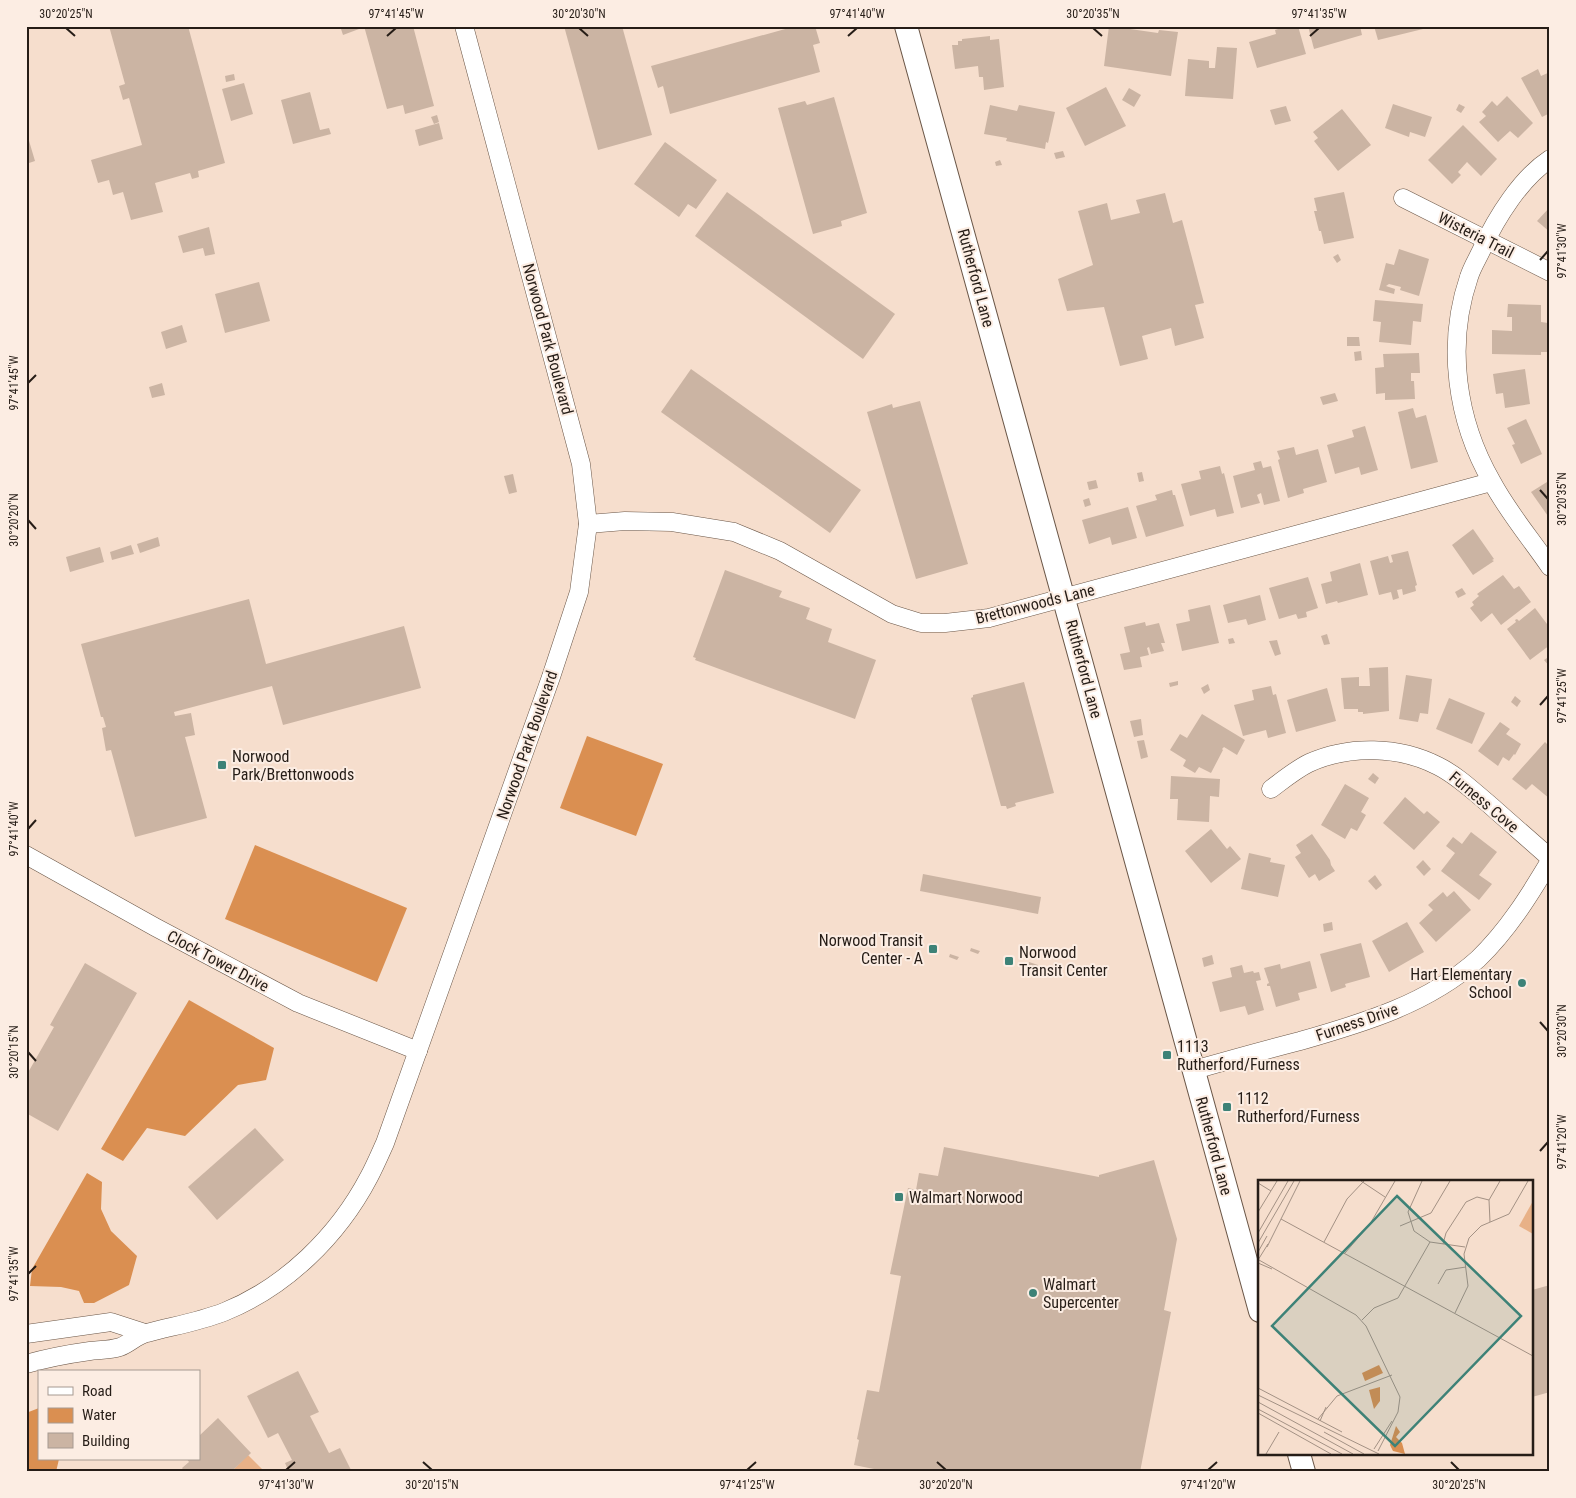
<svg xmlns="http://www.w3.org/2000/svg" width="1576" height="1498" font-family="'Roboto Condensed',sans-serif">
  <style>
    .green { fill: #e8b187 }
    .water { fill: #da8f51 }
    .building { fill: #cbb4a3 }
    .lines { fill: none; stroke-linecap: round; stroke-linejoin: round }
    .minor-casing { stroke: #6a5647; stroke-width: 19 }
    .tertiary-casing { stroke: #6a5647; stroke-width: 24 }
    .minor { stroke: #fff; stroke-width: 18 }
    .tertiary { stroke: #fff; stroke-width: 22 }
    .ticks { fill: none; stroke: #261d17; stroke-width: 2 }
    .poi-dot { fill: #3d8277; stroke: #fcede3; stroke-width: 2 }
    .labels { text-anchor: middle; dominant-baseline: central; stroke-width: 4; stroke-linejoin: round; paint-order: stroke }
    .street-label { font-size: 16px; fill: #261d17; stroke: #fcede3 }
    .poi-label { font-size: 16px; fill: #261d17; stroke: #fcede3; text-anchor: start }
    .inset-road { fill: none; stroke: #a39184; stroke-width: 1 }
    .view { fill: #3d8277; fill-opacity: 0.15; stroke: #3d8277; stroke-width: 2.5 }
    .inset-edge { fill: none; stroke: #261d17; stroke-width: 2.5 }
    .neatline { fill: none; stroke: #261d17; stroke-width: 2 }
    .ticks-label { font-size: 12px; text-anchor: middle; fill: #261d17 }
  </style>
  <rect width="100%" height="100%" fill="#f6decd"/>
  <!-- green -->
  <polygon class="green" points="248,1455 265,1472 231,1472"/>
  <!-- water -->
  <g class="water">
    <polygon points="587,736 663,764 636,836 560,808"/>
    <polygon points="255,845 407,908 377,982 225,919"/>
    <polygon points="189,1000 274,1048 266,1080 238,1085 185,1136 147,1128 123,1161 101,1149"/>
    <polygon points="87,1173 102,1182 101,1209 111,1231 137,1256 129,1285 94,1303 84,1303 79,1291 61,1287 30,1286 32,1269"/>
    <polygon points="39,1408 39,1459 59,1459 56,1472 26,1472 26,1413"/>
  </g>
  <!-- building -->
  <g class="building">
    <polygon points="109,26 188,26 225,163 198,171 199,177 192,179 190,173 155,183 163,212 131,220 123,192 113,195 109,180 98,183 91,160 142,145 129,98 123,100 119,86 125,84"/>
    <polygon points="340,26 358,26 359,29 343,35"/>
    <polygon points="364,26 413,26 434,106 405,114 403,105 387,109"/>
    <polygon points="564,26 622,26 652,135 598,150"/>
    <polygon points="796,26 815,26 820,43 813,45 820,72 670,114 663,86 658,88 651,66"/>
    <polygon points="1109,26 1158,33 1159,30 1178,32 1171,76 1104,66"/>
    <polygon points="1287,26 1298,26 1306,54 1257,68 1249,42 1276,34 1275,30"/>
    <polygon points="1308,26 1360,26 1362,35 1314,49"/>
    <polygon points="1374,26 1422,26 1423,29 1378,40"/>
    <polygon points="990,36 990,40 999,39 1004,87 984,90 983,77 979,77 978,66 955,69 952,45 958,45 958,41 962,41 962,39"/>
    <polygon points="1217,47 1237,48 1233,99 1185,96 1188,59 1209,61 1209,68 1215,68"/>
    <polygon points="1538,69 1541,76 1550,72 1550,113 1542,117 1521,78"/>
    <polygon points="234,74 235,80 226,82 225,76"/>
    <polygon points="244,83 253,114 231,121 222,89"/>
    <polygon points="1106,87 1126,126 1085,146 1066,108"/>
    <polygon points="1129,88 1141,95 1134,107 1122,100"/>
    <polygon points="310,92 320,130 329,128 331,134 293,144 281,100"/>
    <polygon points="1507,96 1533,123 1518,138 1510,131 1498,142 1479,122 1486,116 1482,112 1492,101 1497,106"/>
    <polygon points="834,97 867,213 841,221 842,226 813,234 778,108 805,101 807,105"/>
    <polygon points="1393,104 1432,117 1425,137 1410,132 1409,137 1385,128"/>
    <polygon points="1459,104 1465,107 1461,113 1456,110"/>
    <polygon points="990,105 1017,111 1019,105 1055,112 1048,143 1046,142 1045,149 1006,141 1007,138 984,134"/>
    <polygon points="1286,106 1291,121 1275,125 1270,110"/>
    <polygon points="1342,109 1371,145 1338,171 1314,141 1318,138 1313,132"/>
    <polygon points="437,115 439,122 434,124 431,117"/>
    <polygon points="439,123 443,139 419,146 415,130"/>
    <polygon points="1463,125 1497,159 1481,176 1467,162 1458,172 1461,175 1452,184 1428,160"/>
    <polygon points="27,134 35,161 29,163 28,161 26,162"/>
    <polygon points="665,142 717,180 696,209 688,204 679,217 634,184"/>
    <polygon points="1063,151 1065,157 1056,159 1054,153"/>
    <polygon points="1000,160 1002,165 996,166 995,162"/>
    <polygon points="727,192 895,314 863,359 695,236"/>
    <polygon points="1344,192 1354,238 1324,244 1321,231 1319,231 1314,211 1317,211 1314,198"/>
    <polygon points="1165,193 1173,223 1182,220 1204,303 1195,305 1204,338 1175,346 1171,328 1142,336 1148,359 1120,366 1104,307 1067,311 1058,279 1093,265 1078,211 1107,203 1111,220 1140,213 1136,200"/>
    <polygon points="1550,207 1550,232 1537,221"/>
    <polygon points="209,227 215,254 205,256 203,248 183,253 178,236"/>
    <polygon points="1399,249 1429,259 1419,296 1400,290 1401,287 1389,284 1386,286 1395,289 1394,294 1379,290 1386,263 1394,265"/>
    <polygon points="1338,254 1341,260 1337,263 1333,257"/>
    <polygon points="259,282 270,321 225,333 215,294"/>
    <polygon points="1375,300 1423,304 1421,322 1413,321 1411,345 1379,342 1381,322 1373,321"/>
    <polygon points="1508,304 1541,305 1541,322 1548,323 1547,352 1541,352 1541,355 1492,354 1492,330 1512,331 1512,317 1507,317"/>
    <polygon points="182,325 187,342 166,349 161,332"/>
    <polygon points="1347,337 1359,337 1360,346 1347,346"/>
    <polygon points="1361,351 1362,360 1355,361 1354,352"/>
    <polygon points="1419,353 1420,373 1411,373 1411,381 1414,381 1415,399 1385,400 1385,393 1376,394 1375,368 1384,367 1383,354"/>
    <polygon points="691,369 861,490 830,533 661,412"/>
    <polygon points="1525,369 1530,404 1505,408 1503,393 1496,394 1493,374"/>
    <polygon points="162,383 165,395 152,398 149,387"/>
    <polygon points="1335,393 1338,401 1323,405 1320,397"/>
    <polygon points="920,401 968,564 916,579 867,412 892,404 893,408"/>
    <polygon points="1413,408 1416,418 1426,415 1438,462 1411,469 1398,412"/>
    <polygon points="1526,419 1542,454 1521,464 1512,445 1515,444 1507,428"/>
    <polygon points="1365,426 1378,470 1361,475 1359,467 1335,474 1327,445 1354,437 1352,430"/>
    <polygon points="1294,447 1296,455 1318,449 1327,482 1303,489 1304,493 1288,498 1278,460 1280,459 1277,451"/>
    <polygon points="1261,461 1263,468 1271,466 1280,501 1264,505 1261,493 1257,495 1260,503 1241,508 1233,476 1255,470 1253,463"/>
    <polygon points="1220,466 1222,474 1224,473 1234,513 1217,517 1215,509 1190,516 1181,484 1201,479 1199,471"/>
    <polygon points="1142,472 1144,481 1139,482 1137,473"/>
    <polygon points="513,474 517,492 509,494 504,476"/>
    <polygon points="1096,480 1098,488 1089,490 1087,482"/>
    <polygon points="1547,482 1550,487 1550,519 1531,492"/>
    <polygon points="1172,490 1173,495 1175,495 1184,526 1146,537 1136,506 1157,500 1155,495"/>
    <polygon points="1089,498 1091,505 1085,507 1083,500"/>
    <polygon points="1128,507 1137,538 1112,545 1110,537 1089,544 1082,520"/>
    <polygon points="1473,529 1494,559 1492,560 1494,561 1473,575 1452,545"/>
    <polygon points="158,537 160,546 140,553 137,544"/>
    <polygon points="131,545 134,554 112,560 110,552"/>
    <polygon points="100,547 104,562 70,572 66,557"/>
    <polygon points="1408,551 1417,585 1415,586 1416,591 1403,595 1402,589 1397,590 1399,598 1393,600 1391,592 1379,595 1370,561 1388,556 1390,563 1393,562 1391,555"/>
    <polygon points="1360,563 1368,595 1338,603 1337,601 1326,604 1321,584 1332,581 1330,572"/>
    <polygon points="725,570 782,591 779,597 810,608 806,619 832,629 828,642 876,660 855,719 695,660 696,658 693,657"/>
    <polygon points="1503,575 1514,589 1519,586 1531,602 1501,625 1492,613 1481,622 1470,608 1474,605 1472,602 1479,596 1477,594"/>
    <polygon points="1308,577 1318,608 1306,612 1307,617 1298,619 1296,614 1279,619 1269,588"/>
    <polygon points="1462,588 1466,594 1458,598 1455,592"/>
    <polygon points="1260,595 1266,620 1248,625 1246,619 1228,623 1223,605"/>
    <polygon points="249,599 266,664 404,626 421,688 283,725 272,686 174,712 175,716 191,713 195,735 185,737 207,818 135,837 111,750 106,751 102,728 106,727 103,717 101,717 81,644"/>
    <polygon points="1210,605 1219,643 1182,651 1176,624 1190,621 1188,610"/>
    <polygon points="1535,608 1550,628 1550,645 1530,660 1507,629 1516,622 1515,620 1517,619 1519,621"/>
    <polygon points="1145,622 1146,626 1159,623 1165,643 1161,643 1164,651 1151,654 1149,647 1147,648 1149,655 1140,657 1142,667 1124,670 1120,654 1130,652 1124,627"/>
    <polygon points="1327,634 1330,644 1324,645 1321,636"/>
    <polygon points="1233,638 1235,643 1229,644 1228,639"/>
    <polygon points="1277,640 1281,654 1275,656 1269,641"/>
    <polygon points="1550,656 1550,667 1544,660"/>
    <polygon points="1388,667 1389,711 1363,714 1363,712 1358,712 1358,709 1344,709 1341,678 1359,677 1359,686 1370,686 1369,668"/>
    <polygon points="1406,675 1432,679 1428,714 1420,713 1418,722 1399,719"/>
    <polygon points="1178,681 1178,685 1170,687 1169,683"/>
    <polygon points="1024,682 1054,793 1015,803 1016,806 1007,809 1006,806 1001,806 971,698 973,697 973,695"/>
    <polygon points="1208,684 1210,690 1204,694 1201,688"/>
    <polygon points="1271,686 1273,695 1276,694 1286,733 1268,738 1266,730 1243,736 1234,705 1254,700 1252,690"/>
    <polygon points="1327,688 1336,721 1296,732 1287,700"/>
    <polygon points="1515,696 1521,701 1517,707 1511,702"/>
    <polygon points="1449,698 1485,713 1472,744 1436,729"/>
    <polygon points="1202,714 1245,740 1237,755 1224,747 1222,749 1223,750 1211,773 1199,767 1195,773 1183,766 1186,760 1170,750 1180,734 1187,738"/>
    <polygon points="1141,719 1143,735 1134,737 1130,721"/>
    <polygon points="1500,722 1510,729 1506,734 1521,744 1515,755 1514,754 1509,761 1503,757 1498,766 1478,751"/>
    <polygon points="1144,740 1148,757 1141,759 1137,741"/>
    <polygon points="1545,742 1550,747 1550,799 1532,784 1526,790 1512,779"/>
    <polygon points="1373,773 1379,778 1375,784 1368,779"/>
    <polygon points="1171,776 1220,779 1219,797 1210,796 1209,822 1177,820 1178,799 1170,799"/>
    <polygon points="1345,784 1369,798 1361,812 1366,815 1357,831 1351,828 1345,839 1321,825"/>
    <polygon points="1405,797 1424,814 1427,811 1440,822 1414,850 1383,823"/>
    <polygon points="1211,829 1227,849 1230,846 1241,859 1211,883 1185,851"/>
    <polygon points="1471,832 1497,852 1479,875 1492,884 1479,900 1441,871 1455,853 1446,846 1453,837 1462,844"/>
    <polygon points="1312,834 1330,860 1331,865 1335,871 1319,881 1315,874 1309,878 1295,857 1301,853 1296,845"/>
    <polygon points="1249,853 1271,858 1270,862 1285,865 1278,897 1241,889"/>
    <polygon points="1423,860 1431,869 1424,876 1416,867"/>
    <polygon points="923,874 1041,897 1038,914 920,891"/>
    <polygon points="1375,875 1382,885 1376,890 1368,881"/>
    <polygon points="1454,891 1471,910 1436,942 1419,923 1433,910 1428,905 1443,892 1447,897"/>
    <polygon points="1332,922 1333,930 1324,932 1323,924"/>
    <polygon points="1407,922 1424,952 1389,972 1372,941"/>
    <polygon points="1361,943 1370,977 1345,984 1346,987 1331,992 1320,954"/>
    <polygon points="971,948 980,951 978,954 970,951"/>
    <polygon points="950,954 959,957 957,960 949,957"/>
    <polygon points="1212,955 1214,964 1204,967 1202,958"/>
    <polygon points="1310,961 1317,988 1298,993 1300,1000 1276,1007 1270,986 1267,986 1267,984 1269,983 1264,968 1280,964 1281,969"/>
    <polygon points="1029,962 1038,965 1036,968 1028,965"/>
    <polygon points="85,963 137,993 58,1131 26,1113 26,1076 54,1027 50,1025"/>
    <polygon points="1242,965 1244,973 1253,971 1254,973 1259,972 1261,980 1256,981 1264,1010 1248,1015 1245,1006 1220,1012 1212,982 1232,977 1230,968"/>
    <polygon points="1030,968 1038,971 1037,974 1029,971"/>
    <polygon points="255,1128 284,1160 217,1220 188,1187"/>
    <polygon points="944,1147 1099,1177 1099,1175 1154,1160 1177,1239 1164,1310 1171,1312 1140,1472 879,1472 879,1470 854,1465 859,1440 857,1439 867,1390 879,1392 901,1276 890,1274 908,1188 916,1190 919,1173 938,1176"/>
    <polygon points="1550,1285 1550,1392 1532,1397 1532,1290"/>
    <polygon points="298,1371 319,1412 310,1416 329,1453 340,1448 352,1472 289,1472 285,1463 292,1460 278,1433 268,1438 247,1396"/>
    <polygon points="218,1418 251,1453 231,1472 185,1472 182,1468 189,1462 187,1459 199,1459 199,1436"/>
  </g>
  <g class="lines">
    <defs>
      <g id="minor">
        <path d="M 1550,159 C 1521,178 1496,218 1482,249 C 1478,258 1472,267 1469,277 C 1446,344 1456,420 1492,482 C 1508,512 1531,539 1550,567"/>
        <polyline points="1403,198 1550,272"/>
        <polyline points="588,524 625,521 672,522 734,532 780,551 892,614 921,623 945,623 989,618 1491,482"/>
        <path d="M 1271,789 C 1283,780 1295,770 1309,763 C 1349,745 1399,746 1438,766 C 1458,776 1473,791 1490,805 C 1510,823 1530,840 1550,858"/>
        <polyline points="26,855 155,927 298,1003 418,1051"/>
        <path d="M 1194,1070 C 1229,1060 1265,1050 1300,1041 C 1363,1023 1428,1004 1478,959 C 1508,930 1529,896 1550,861"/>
        <polyline points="26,1334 111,1322 145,1333"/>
        <path d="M 26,1364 C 47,1358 68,1354 90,1351 C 99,1350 111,1350 120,1347 C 129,1344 137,1335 147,1333 C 173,1326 198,1322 224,1312 C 286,1287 338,1236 369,1177 C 375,1166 380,1154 385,1143 L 551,677 L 579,592 L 588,524 L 581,464 L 464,26"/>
      </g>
      <g id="tertiary">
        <polyline points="906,26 1260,1311"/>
        <polyline points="1299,1454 1304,1472"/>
      </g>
    </defs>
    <!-- minor casing -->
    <use href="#minor" class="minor-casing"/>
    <!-- tertiary casing -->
    <use href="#tertiary" class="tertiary-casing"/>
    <!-- minor -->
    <use href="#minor" class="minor"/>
    <!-- tertiary -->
    <use href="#tertiary" class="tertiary"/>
  </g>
  <!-- ticks -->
  <path class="ticks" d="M 66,28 L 75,36M 579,28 L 588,36M 1093,28 L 1102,36M 387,36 L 396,28M 848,36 L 857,28M 1310,36 L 1319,28M 1540,260 L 1548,251M 28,383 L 36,375M 1540,490 L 1548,499M 28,520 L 36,529M 1540,705 L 1548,696M 28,829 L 36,820M 1540,1022 L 1548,1031M 28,1052 L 36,1061M 1540,1151 L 1548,1142M 28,1274 L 36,1266M 423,1462 L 432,1470M 937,1462 L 946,1470M 1451,1462 L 1459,1470M 286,1470 L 295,1462M 747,1470 L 756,1462M 1208,1470 L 1217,1462"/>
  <!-- markers -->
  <g class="poi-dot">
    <rect x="217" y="760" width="10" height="10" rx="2.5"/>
    <rect x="928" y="944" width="10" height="10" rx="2.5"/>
    <rect x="1004" y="956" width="10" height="10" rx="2.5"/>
    <circle cx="1522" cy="983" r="5"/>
    <rect x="1162" y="1050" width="10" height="10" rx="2.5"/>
    <rect x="1222" y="1102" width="10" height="10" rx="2.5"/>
    <rect x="894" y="1192" width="10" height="10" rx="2.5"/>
    <circle cx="1033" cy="1293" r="5"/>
  </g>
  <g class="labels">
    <!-- street labels -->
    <g class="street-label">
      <text transform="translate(1476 235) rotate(27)">Wisteria Trail</text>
      <text transform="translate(976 278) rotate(75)">Rutherford Lane</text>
      <text transform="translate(548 339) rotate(75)">Norwood Park Boulevard</text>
      <text transform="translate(1035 604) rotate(-14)">Brettonwoods Lane</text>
      <text transform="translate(1084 669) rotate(75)">Rutherford Lane</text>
      <text transform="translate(527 745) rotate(-71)">Norwood Park Boulevard</text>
      <text transform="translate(1484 802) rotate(40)">Furness Cove</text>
      <text transform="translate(218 961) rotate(28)">Clock Tower Drive</text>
      <text transform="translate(1357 1022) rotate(-19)">Furness Drive</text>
      <text transform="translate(1214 1146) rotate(75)">Rutherford Lane</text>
    </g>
    <!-- poi labels -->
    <g class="poi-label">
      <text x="232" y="756">Norwood<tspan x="232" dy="18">Park/Brettonwoods</tspan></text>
      <text x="923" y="940" text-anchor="end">Norwood Transit<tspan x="923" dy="18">Center - A</tspan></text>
      <text x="1019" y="952">Norwood<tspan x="1019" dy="18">Transit Center</tspan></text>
      <text x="1512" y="974" text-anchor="end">Hart Elementary<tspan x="1512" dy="18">School</tspan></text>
      <text x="1177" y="1046">1113<tspan x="1177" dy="18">Rutherford/Furness</tspan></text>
      <text x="1237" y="1098">1112<tspan x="1237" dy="18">Rutherford/Furness</tspan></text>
      <text x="909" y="1197">Walmart Norwood</text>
      <text x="1043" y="1284">Walmart<tspan x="1043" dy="18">Supercenter</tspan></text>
    </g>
  </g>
  <!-- overview -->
  <g transform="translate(1258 1180)">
    <rect width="275" height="275" fill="#f6decd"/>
    <path d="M 275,21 L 275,54 L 261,46 Z" fill="#e8b187"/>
    <path d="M 121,185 L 125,193 L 107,201 L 104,193 ZM 122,207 L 122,221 L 116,229 L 111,210 ZM 138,246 L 142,252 L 138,257 L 144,263 L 147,274 L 135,271 L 132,265 Z" fill="#da8f51"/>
    <path class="inset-road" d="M 103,1 L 127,17M 164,1 L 150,32 L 156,51 L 172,62 L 207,67M 0,3 L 13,11M 0,32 L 19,1M 23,39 L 275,176M 232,42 L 231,20 L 242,1M 142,46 L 173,33 L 192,1M 0,53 L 30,1M 66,62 L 89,19 L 106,1M 0,63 L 36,1M 185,64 L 188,53 L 208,22 L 219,17 L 231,20M 9,67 L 42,1M 0,72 L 9,56M 87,73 L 112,44 L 137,1M 0,80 L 10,64M 1,80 L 98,135 L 108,146 L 142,217 L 140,232 L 120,271M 0,83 L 14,89M 180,104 L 188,90 L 208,87M 197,133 L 210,106 L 206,74 L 211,58 L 223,46 L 251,34 L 270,1M 104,140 L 116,128 L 140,118 L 172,62M 0,208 L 84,252M 0,215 L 121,274M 0,222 L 95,274M 0,229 L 84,274M 0,233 L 73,274M 60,239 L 79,216 L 134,195M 62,241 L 68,227M 66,252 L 106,274M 116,269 L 134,241M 8,274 L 21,252"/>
    <path class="view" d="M 139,16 L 263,136 L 137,266 L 14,146 Z"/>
    <rect width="275" height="275" class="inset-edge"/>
  </g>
  <!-- border -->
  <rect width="1576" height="1498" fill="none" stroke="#fcede3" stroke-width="55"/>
  <!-- legend -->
  <rect x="38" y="1370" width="162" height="90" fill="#fcede3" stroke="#a69a91"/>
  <rect x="48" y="1387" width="25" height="8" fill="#ffffff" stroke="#a69a91"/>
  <text x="82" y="1396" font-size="15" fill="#261d17">Road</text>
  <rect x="48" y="1408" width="25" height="15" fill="#da8f51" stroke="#a69a91"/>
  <text x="82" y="1420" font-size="15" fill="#261d17">Water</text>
  <rect x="48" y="1433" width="25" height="15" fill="#cbb4a3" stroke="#a69a91"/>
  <text x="82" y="1446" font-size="15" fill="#261d17">Building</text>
  <rect x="28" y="28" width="1520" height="1442" class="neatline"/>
  <g class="ticks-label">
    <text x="66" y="18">30°20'25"N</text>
    <text x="396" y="18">97°41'45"W</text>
    <text x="579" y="18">30°20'30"N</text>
    <text x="857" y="18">97°41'40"W</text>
    <text x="1093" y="18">30°20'35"N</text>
    <text x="1319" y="18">97°41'35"W</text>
    <text transform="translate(1562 251) rotate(-90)" y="4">97°41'30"W</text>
    <text transform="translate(14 383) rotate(-90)" y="4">97°41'45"W</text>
    <text transform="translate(1562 499) rotate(-90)" y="4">30°20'35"N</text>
    <text transform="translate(14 520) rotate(-90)" y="4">30°20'20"N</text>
    <text transform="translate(1562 696) rotate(-90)" y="4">97°41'25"W</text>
    <text transform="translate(14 829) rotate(-90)" y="4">97°41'40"W</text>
    <text transform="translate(1562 1031) rotate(-90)" y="4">30°20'30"N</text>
    <text transform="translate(14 1052) rotate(-90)" y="4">30°20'15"N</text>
    <text transform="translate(1562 1142) rotate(-90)" y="4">97°41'20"W</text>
    <text transform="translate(14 1274) rotate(-90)" y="4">97°41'35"W</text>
    <text x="286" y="1489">97°41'30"W</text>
    <text x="432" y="1489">30°20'15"N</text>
    <text x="747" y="1489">97°41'25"W</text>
    <text x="946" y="1489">30°20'20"N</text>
    <text x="1208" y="1489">97°41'20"W</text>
    <text x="1459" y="1489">30°20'25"N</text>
  </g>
</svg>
